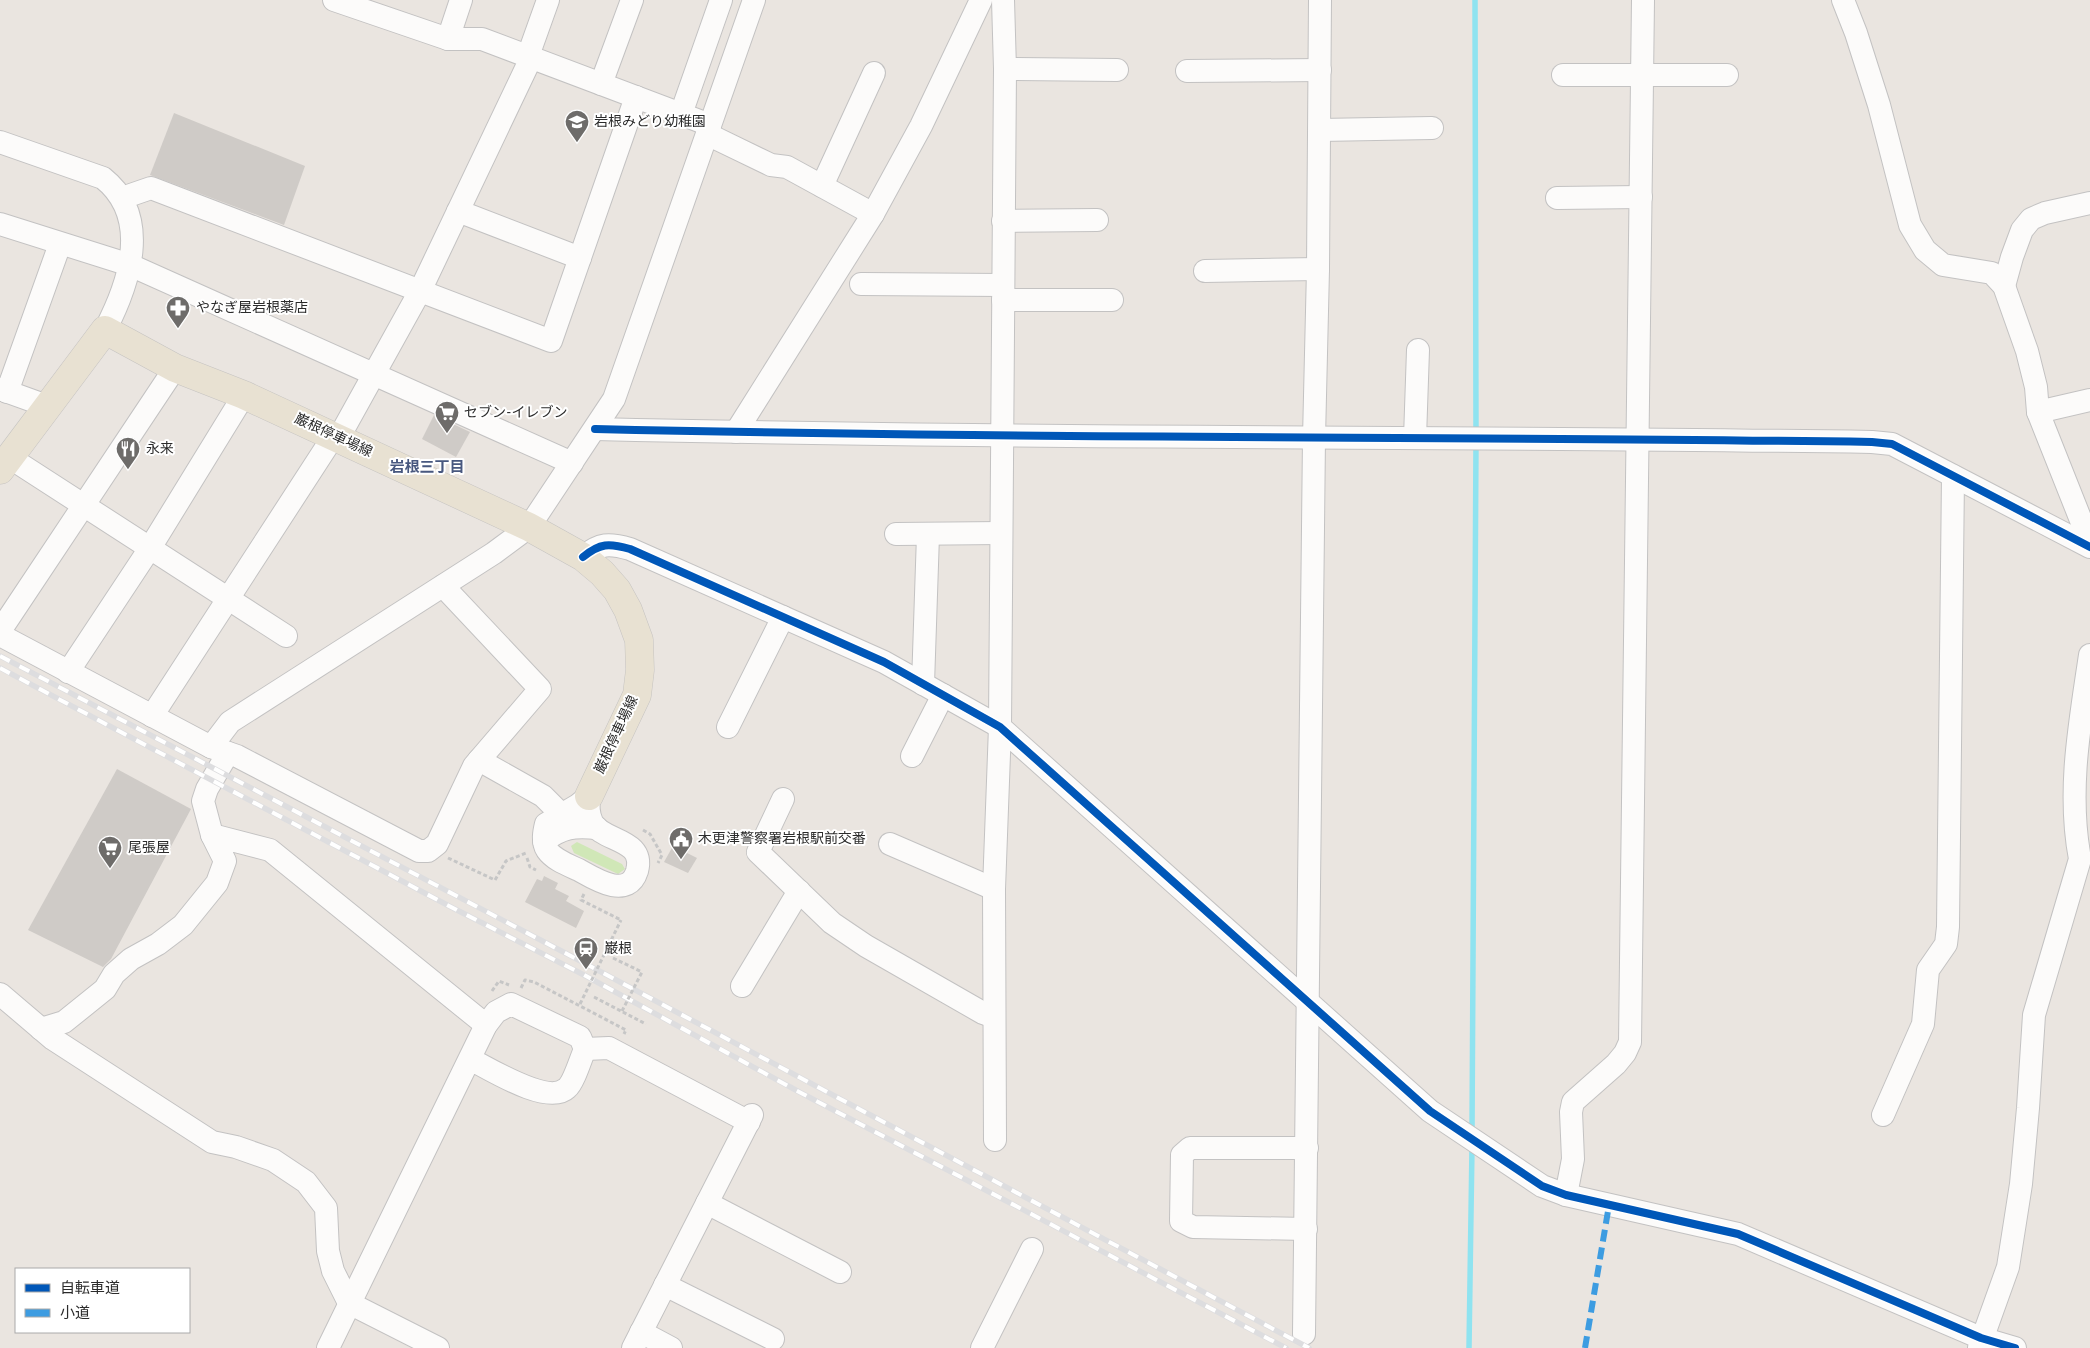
<svg xmlns="http://www.w3.org/2000/svg" width="2090" height="1348" font-family="Overpass,'Noto Sans JP',sans-serif">
  <style>
    .green { fill: #d0e7b7 }
    .lines { fill: none; stroke-linecap: round; stroke-linejoin: round }
    .stream { stroke: #8fe3f0; stroke-width: 5.5 }
    .building { fill: #cfcbc7 }
    .minor-casing { stroke: #c3c2c2; stroke-width: 24 }
    .major-casing { stroke: #c5c3c1; stroke-width: 29 }
    .path { stroke: #c6c6c6; stroke-width: 3; stroke-dasharray: 4 2.5; stroke-linecap: butt }
    .minor { stroke: #fcfbfa; stroke-width: 22 }
    .major { stroke: #e8e1d2; stroke-width: 28 }
    .rail-casing { stroke: #dddddf; stroke-width: 5.5 }
    .rail { stroke: #fff; stroke-width: 4; stroke-dasharray: 11; stroke-linecap: butt }
    .path-bridge { stroke: #c6c6c6; stroke-width: 3; stroke-dasharray: 4 2.5; stroke-linecap: butt }
    .quiet { stroke: #3d9ce1; stroke-width: 6; stroke-dasharray: 12 6; stroke-linecap: butt }
    .cycleway-casing { stroke: #fff; stroke-width: 11 }
    .cycleway { stroke: #0057b8; stroke-width: 8 }
    .labels { text-anchor: middle; dominant-baseline: central; stroke-width: 4; stroke-linejoin: round; paint-order: stroke }
    .poi-label { font-size: 14px; fill: #2b2b2b; stroke: #fff; text-anchor: start }
    .street-label { font-size: 14px; fill: #2b2b2b; stroke: #fff }
    .neighbourhood-label { font-size: 15px; font-weight: bold; fill: #48587f; stroke: #fff }
  </style>
  <rect width="100%" height="100%" fill="#eae5e0"/>
  <!-- green -->
  <polygon class="green" points="577,842 622,864 625,869 618,874 574,853 571,846"/>
  <g class="lines">
    <!-- stream -->
    <g class="stream">
      <polyline points="1475,0 1476,433"/>
      <polyline points="1472,1133 1476,442"/>
      <polyline points="1469,1348 1472,1147"/>
    </g>
  </g>
  <!-- building -->
  <g class="building">
    <polygon points="174,113 305,166 284,225 150,175"/>
    <polygon points="434,415 470,432 456,457 422,439"/>
    <polygon points="117,769 191,809 111,959 103,967 28,930"/>
    <polygon points="673,846 697,858 688,873 664,862"/>
    <polygon points="544,876 558,883 555,889 569,896 566,901 584,911 576,928 525,902 537,879 542,881"/>
  </g>
  <g class="lines">
    <defs>
      <g id="minor">
        <polyline points="334,0 448,39 482,39 710,125"/>
        <polyline points="1843,0 1856,33 1879,105 1910,225 1925,250 1943,265 1992,273 2004,286 2027,351 2036,387 2038,412 2090,543"/>
        <polyline points="448,39 461,0"/>
        <polyline points="528,56 548,0"/>
        <polyline points="1005,69 1117,70"/>
        <polyline points="1187,71 1320,70"/>
        <polyline points="1563,75 1727,75"/>
        <polyline points="601,84 632,0"/>
        <polyline points="681,114 721,0"/>
        <polyline points="1320,130 1432,128"/>
        <polyline points="707,134 771,165 787,167 873,214"/>
        <path d="M 0,142 L 103,178 C 152,217 129,284 105,330"/>
        <polyline points="822,186 874,73"/>
        <polyline points="122,198 151,188 551,341 636,97"/>
        <polyline points="1557,198 1641,197"/>
        <polyline points="458,211 580,258"/>
        <polyline points="1003,221 1097,220"/>
        <polyline points="0,224 130,265 572,463"/>
        <polyline points="1205,271 1318,269"/>
        <polyline points="861,284 1003,285"/>
        <polyline points="2004,286 2012,257 2022,230 2031,219 2045,213 2090,203"/>
        <polyline points="1003,300 1112,300"/>
        <polyline points="0,389 47,406"/>
        <polyline points="7,392 60,244"/>
        <polyline points="2038,412 2090,400"/>
        <path d="M 595,429 C 1021,439 1447,436 1872,442 L 1892,444 L 2090,547"/>
        <polyline points="736,432 873,214 921,126 981,0"/>
        <polyline points="1415,438 1418,350"/>
        <polyline points="338,439 420,291 531,58"/>
        <polyline points="9,457 286,636"/>
        <polyline points="896,534 1001,533"/>
        <path d="M 583,557 C 600,543 609,543 630,549 L 884,662 L 1000,727 L 1430,1111 L 1542,1186 L 1566,1195 L 1738,1234 L 1981,1338 L 2015,1348"/>
        <polyline points="0,631 175,368"/>
        <polyline points="0,635 211,747 237,756 419,851 428,851 437,844 474,766 540,689 443,586"/>
        <polyline points="68,672 150,548 244,395"/>
        <polyline points="923,684 928,535"/>
        <polyline points="152,716 333,437"/>
        <polyline points="728,727 783,617"/>
        <polyline points="211,747 230,722 494,553 529,527 614,399 754,0"/>
        <polyline points="912,756 943,695"/>
        <polyline points="479,760 543,796 561,814"/>
        <path d="M 589,796 C 588,805 588,814 592,822 C 601,842 646,838 637,871 C 628,900 595,879 579,870 C 568,865 554,860 547,850 C 542,842 544,832 546,824 L 578,805 Z"/>
        <polyline points="783,799 758,852 832,923 866,946 983,1013 994,1017"/>
        <polyline points="212,835 203,801 207,789 228,753"/>
        <path d="M 544,841 C 563,827 573,826 597,828"/>
        <polyline points="890,844 994,889"/>
        <polyline points="742,986 799,891"/>
        <polyline points="0,994 53,1039 212,1142 236,1147 273,1160 306,1182 326,1208 328,1251 333,1271 349,1303 438,1348"/>
        <polyline points="41,1029 64,1022 105,989 114,974 131,959 158,944 183,925 217,883 225,861 212,835 270,850 486,1025"/>
        <polyline points="585,1049 609,1048 749,1122"/>
        <polyline points="1883,1115 1923,1024 1928,970 1946,944 1948,927 1953,476"/>
        <polyline points="995,1140 994,889 1000,727 1005,69 1003,0"/>
        <polyline points="1566,1195 1573,1159 1571,1112 1573,1102 1616,1064 1625,1053 1630,1042 1643,0"/>
        <polyline points="707,1203 840,1272"/>
        <polyline points="1306,1229 1193,1227 1181,1221 1182,1155 1190,1148 1307,1148"/>
        <polyline points="665,1285 773,1339"/>
        <polyline points="641,1332 671,1348"/>
        <polyline points="1304,1334 1314,438 1318,269 1320,0"/>
        <path d="M 328,1348 L 486,1025 L 496,1012 L 511,1004 L 580,1037 L 585,1049 C 581,1058 574,1082 567,1088 C 548,1106 490,1069 470,1059"/>
        <polyline points="633,1348 752,1115"/>
        <polyline points="982,1348 1032,1249"/>
        <path d="M 1979,1348 L 2008,1267 L 2021,1184 L 2028,1108 L 2034,1015 L 2080,859 C 2067,791 2080,723 2090,655"/>
      </g>
      <polyline id="major" points="0,470 105,330 175,368 244,395 529,527 583,557 602,573 617,590 628,610 639,640 640,670 637,695 589,796"/>
    </defs>
    <!-- minor casing -->
    <use href="#minor" class="minor-casing"/>
    <!-- major casing -->
    <use href="#major" class="major-casing"/>
    <!-- path -->
    <g class="path">
      <polyline points="643,830 650,834 662,855 658,863"/>
      <polyline points="448,858 495,880 506,861 526,853"/>
      <polyline points="527,858 530,867 536,870"/>
      <polyline points="584,894 581,900 621,920"/>
      <polyline points="613,958 642,972"/>
      <polyline points="521,988 525,980 534,982 626,1030 624,1034"/>
      <polyline points="492,991 499,981 509,985"/>
      <polyline points="594,997 646,1024"/>
    </g>
    <!-- minor -->
    <use href="#minor" class="minor"/>
    <!-- major -->
    <use href="#major" class="major"/>
    <defs>
      <g id="rail">
        <polyline points="0,656 588,965 1309,1348"/>
        <polyline points="0,668 451,907 584,975 803,1094 1286,1348"/>
      </g>
    </defs>
    <!-- rail casing -->
    <use href="#rail" class="rail-casing"/>
    <!-- rail -->
    <use href="#rail" class="rail"/>
    <!-- path-bridge -->
    <g class="path-bridge">
      <polyline points="580,1004 621,920"/>
      <polyline points="622,1011 642,972"/>
    </g>
    <!-- quiet -->
    <polyline class="quiet" points="1585,1348 1609,1205"/>
    <defs>
      <g id="cycleway">
        <path d="M 595,429 C 1021,439 1447,436 1872,442 L 1892,444 L 2090,547"/>
        <path d="M 583,557 C 600,543 609,543 630,549 L 884,662 L 1000,727 L 1430,1111 L 1542,1186 L 1566,1195 L 1738,1234 L 1981,1338 L 2015,1348"/>
      </g>
    </defs>
    <!-- cycleway casing -->
    <use href="#cycleway" class="cycleway-casing"/>
    <!-- cycleway -->
    <use href="#cycleway" class="cycleway"/>
  </g>
  <!-- icons -->
  <defs>
    <symbol id="school-pin" viewBox="-11 -11 22 30"><path d="M0 17L-7.5 6A9.5 9.5 0 1 1 7.5 6Z" fill="#6e6c6a" stroke="#fff"/><path d="M0-5L7-2L0 1L-7-2ZM-4 1L0 2.5L4 1V4Q0 6-4 4Z" fill="#fff"/></symbol>
    <symbol id="pharmacy-pin" viewBox="-11 -11 22 30"><path d="M0 17L-7.5 6A9.5 9.5 0 1 1 7.5 6Z" fill="#6e6c6a" stroke="#fff"/><path d="M-2-6h4v4h4v4h-4v4h-4v-4h-4v-4h4Z" fill="#fff"/></symbol>
    <symbol id="supermarket-pin" viewBox="-11 -11 22 30"><path d="M0 17L-7.5 6A9.5 9.5 0 1 1 7.5 6Z" fill="#6e6c6a" stroke="#fff"/><path d="M-6-5.5h2.5l.6 2H6L4.5 2H-2.5L-4.4-4H-6ZM-1.5 3.2a1.3 1.3 0 1 0 .1 0ZM3 3.2a1.3 1.3 0 1 0 .1 0Z" fill="#fff"/></symbol>
    <symbol id="restaurant-pin" viewBox="-11 -11 22 30"><path d="M0 17L-7.5 6A9.5 9.5 0 1 1 7.5 6Z" fill="#6e6c6a" stroke="#fff"/><path d="M-5-6h1v4h1v-4h1v4h1v-4h1v5L-1.5 .5V6h-2V.5L-5-1ZM5-6V6H3V1.5H1.5Q1.5-4 5-6Z" fill="#fff"/></symbol>
    <symbol id="civic-pin" viewBox="-11 -11 22 30"><path d="M0 17L-7.5 6A9.5 9.5 0 1 1 7.5 6Z" fill="#6e6c6a" stroke="#fff"/><path d="M-.6-6.5H3V-4.5H.6V-3L4-1V1h2V6H-6V1h2V-1L-.6-3ZM-1.2 2.5V6h2.4V2.5Z" fill="#fff"/></symbol>
    <symbol id="station-pin" viewBox="-11 -11 22 30"><path d="M0 17L-7.5 6A9.5 9.5 0 1 1 7.5 6Z" fill="#6e6c6a" stroke="#fff"/><path d="M-3-6H3Q5-6 5-4V2Q5 4 3 4L4.5 6H3L1.5 4h-3L-3 6H-4.5L-3 4Q-5 4-5 2V-4Q-5-6-3-6ZM-3.5-4v3h7v-3ZM-3.5 1v1.5H-2V1ZM2 1v1.5H3.5V1Z" fill="#fff"/></symbol>
  </defs>
  <g fill-rule="evenodd">
    <use href="#school-pin" x="563" y="108" width="28" height="38"/>
    <use href="#pharmacy-pin" x="164" y="294" width="28" height="38"/>
    <use href="#supermarket-pin" x="433" y="399" width="28" height="38"/>
    <use href="#restaurant-pin" x="114" y="435" width="28" height="38"/>
    <use href="#civic-pin" x="667" y="825" width="28" height="38"/>
    <use href="#supermarket-pin" x="96" y="834" width="28" height="38"/>
    <use href="#station-pin" x="572" y="935" width="28" height="38"/>
  </g>
  <g class="labels">
    <!-- poi labels -->
    <g class="poi-label">
      <text x="594" y="122">岩根みどり幼稚園</text>
      <text x="196" y="308">やなぎ屋岩根薬店</text>
      <text x="464" y="413">セブン-イレブン</text>
      <text x="146" y="449">永来</text>
      <text x="698" y="839">木更津警察署岩根駅前交番</text>
      <text x="128" y="848">尾張屋</text>
      <text x="604" y="949">巌根</text>
    </g>
    <!-- street labels -->
    <g class="street-label">
      <text transform="translate(333 436) rotate(25)">巌根停車場線</text>
      <text transform="translate(617 735) rotate(-65)">巌根停車場線</text>
    </g>
    <!-- neighbourhood labels -->
    <g class="neighbourhood-label">
      <text x="427" y="468">岩根三丁目</text>
    </g>
  </g>
  <!-- legend -->
  <rect x="15" y="1268" width="175" height="65" fill="#ffffff" stroke="#aaaaaa"/>
  <rect x="25" y="1284" width="25" height="8" fill="#0057b8" stroke="#aaaaaa"/>
  <text x="60" y="1293" font-size="15" fill="#2b2b2b">自転車道</text>
  <rect x="25" y="1309" width="25" height="8" fill="#3d9ce1" stroke="#aaaaaa"/>
  <text x="60" y="1318" font-size="15" fill="#2b2b2b">小道</text>
</svg>
